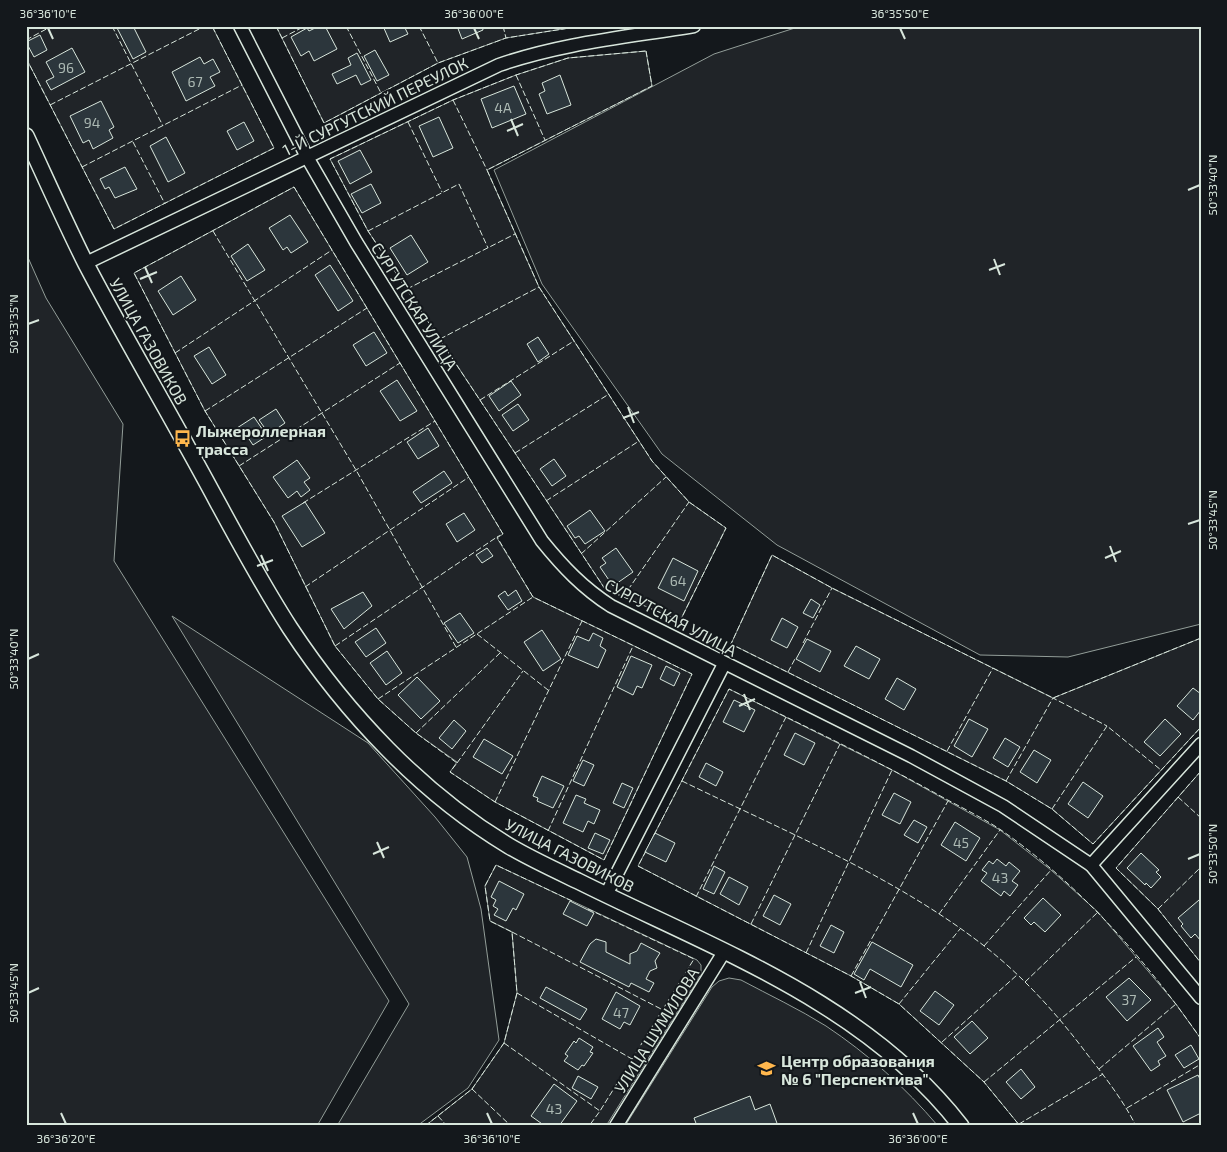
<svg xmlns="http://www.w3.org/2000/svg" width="1227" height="1152" font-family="'Exo 2',sans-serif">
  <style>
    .green { fill: #202428; stroke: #939e99 }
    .building { fill: #2c363c; stroke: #d8e6dc }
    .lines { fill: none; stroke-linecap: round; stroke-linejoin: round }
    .minor-casing { stroke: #d8e6dc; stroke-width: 15 }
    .tertiary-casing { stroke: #d8e6dc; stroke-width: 18 }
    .minor { stroke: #14181c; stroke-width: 12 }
    .tertiary { stroke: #14181c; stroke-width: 15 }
    .fence { stroke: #d8e6dc; stroke-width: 1; stroke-dasharray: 6 2.5; stroke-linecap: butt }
    .ticks { fill: none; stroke: #d8e6dc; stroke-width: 2 }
    .labels { text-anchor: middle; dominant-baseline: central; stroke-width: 4; stroke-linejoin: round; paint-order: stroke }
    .number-label { font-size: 14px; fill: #adbab4 }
    .street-label { font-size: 16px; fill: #d8e6dc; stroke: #14181c }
    .poi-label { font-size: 16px; font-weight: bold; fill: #d8e6dc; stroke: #14181c; text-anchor: start }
    .neatline { fill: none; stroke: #d8e6dc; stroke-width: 2 }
    .ticks-label { font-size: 12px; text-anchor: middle; fill: #d8e6dc }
  </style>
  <rect width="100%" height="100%" fill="#14181c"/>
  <!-- green -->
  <g class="green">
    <polygon points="26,26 212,26 274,148 114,229 26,58"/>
    <polygon points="276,26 582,26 506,38 438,63 324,123"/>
    <polygon points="801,26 1201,26 1201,624 1068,657 980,655 777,545 662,454 542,284 494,170 714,54"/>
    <polygon points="646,51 652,86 487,170 539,287 652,461 689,502 726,528 680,621 605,589 368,231 330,159 453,100 516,75 568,58"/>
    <polygon points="294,187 503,534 497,538 533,597 692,674 604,860 495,802 450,772 457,762 416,733 378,699 335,646 274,522 205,411 134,273"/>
    <polygon points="26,253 46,298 123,424 114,561 389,1001 317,1126 26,1126"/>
    <polygon points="772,555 832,588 1053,698 1201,638 1201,727 1093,844 1052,809 1006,781 731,644"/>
    <polygon points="172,616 368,743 435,817 467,857 481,909 499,1040 468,1088 417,1126 337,1126 409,1004"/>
    <polygon points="729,689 892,770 1000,830 1051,870 1098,912 1176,1004 1201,1039 1201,1126 1020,1126 984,1082 899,1004 851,976 638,866"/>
    <polygon points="1201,771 1201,963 1158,909 1116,868"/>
    <polygon points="496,865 697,960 701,965 701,974 606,1126 425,1126 472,1089 504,1043 517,993 512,932 490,921 485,886"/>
    <path d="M 729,978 L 741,980 C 769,995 799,1009 826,1026 C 868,1054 905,1087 938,1126 L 625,1126 L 712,987 L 719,981 Z"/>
  </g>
  <!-- building -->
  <g class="building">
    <polygon points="116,26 133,26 146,52 133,59"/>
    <polygon points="319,26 325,26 337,49 314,61 309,51 301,56 291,37 307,28 309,31"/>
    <polygon points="383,26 404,26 408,34 390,42"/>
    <polygon points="457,26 482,26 483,30 462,39"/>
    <polygon points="40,35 47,50 34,57 26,42"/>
    <polygon points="72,48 85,72 51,90 46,81 54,77 46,62"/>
    <polygon points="375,50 389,75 377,81 364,56"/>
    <polygon points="357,53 371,80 361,85 356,75 337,84 332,74 351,65 348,58"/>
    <polygon points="200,57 204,64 213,59 220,72 210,77 215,86 186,101 172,72"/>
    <polygon points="560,75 571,105 547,114 539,94 545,91 542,83"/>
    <polygon points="514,86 526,114 492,128 481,99"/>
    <polygon points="101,101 114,127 109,130 113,138 93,149 89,140 83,143 70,116"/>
    <polygon points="439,117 453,148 433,157 419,126"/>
    <polygon points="244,122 254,141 237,150 227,131"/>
    <polygon points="166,137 185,173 168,182 150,146"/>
    <polygon points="360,150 372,172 350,184 338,161"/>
    <polygon points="125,167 137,189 115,198 109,187 105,189 100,179"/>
    <polygon points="371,184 381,203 362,213 351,194"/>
    <polygon points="290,215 308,242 291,253 287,247 283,250 269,228"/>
    <polygon points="411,235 428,262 407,275 390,248"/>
    <polygon points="248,244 265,270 247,281 231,256"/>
    <polygon points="330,265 353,301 338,311 315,275"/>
    <polygon points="181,276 196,300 173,315 158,291"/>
    <polygon points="374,332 387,353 366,366 353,345"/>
    <polygon points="538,337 549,354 538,362 527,344"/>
    <polygon points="209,347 226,375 212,384 194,356"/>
    <polygon points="397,380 417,411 400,421 380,391"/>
    <polygon points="511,381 521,395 499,411 489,396"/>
    <polygon points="518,404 529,420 513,431 502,415"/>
    <polygon points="276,409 285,423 269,434 259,420"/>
    <polygon points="254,417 267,436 253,445 247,436 243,438 237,428"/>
    <polygon points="428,428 439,446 418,459 407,442"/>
    <polygon points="554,459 566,476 552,486 540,469"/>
    <polygon points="297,460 310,478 304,482 310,490 301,497 297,491 288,498 273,477"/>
    <polygon points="444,471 452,483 421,503 413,492"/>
    <polygon points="305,502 325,533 302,547 282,516"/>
    <polygon points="590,510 605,531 585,544 579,536 575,538 567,526"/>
    <polygon points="464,513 475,530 457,542 446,524"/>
    <polygon points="487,548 493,556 482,563 476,555"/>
    <polygon points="616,548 633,572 613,586 600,567 606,563 602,558"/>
    <polygon points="673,558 698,571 684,601 658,588"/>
    <polygon points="516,590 522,601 508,610 498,596 505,591 508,596"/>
    <polygon points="363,592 372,606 344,629 331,609"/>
    <polygon points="811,599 820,605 813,618 803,613"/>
    <polygon points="460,613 474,633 458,643 444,623"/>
    <polygon points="782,618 798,627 787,648 771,640"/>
    <polygon points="376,628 386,643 366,657 355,642"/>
    <polygon points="542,630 561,659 543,671 524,642"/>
    <polygon points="593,633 603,638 600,646 606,650 598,668 568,655 577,636 589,641"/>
    <polygon points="807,639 831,651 820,672 796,659"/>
    <polygon points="856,646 880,659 869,679 844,666"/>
    <polygon points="387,651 402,673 386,685 370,663"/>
    <polygon points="631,656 652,665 642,688 637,686 633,695 617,687"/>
    <polygon points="666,666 680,673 674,686 660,679"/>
    <polygon points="417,677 440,701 421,719 398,695"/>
    <polygon points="897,678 916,689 904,710 885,699"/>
    <polygon points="1193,688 1201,694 1201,710 1193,720 1177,706"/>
    <polygon points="734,700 755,710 744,732 723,722"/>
    <polygon points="969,719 988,729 972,757 954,746"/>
    <polygon points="1165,719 1181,734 1160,756 1144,742"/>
    <polygon points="454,720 466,731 452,749 439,738"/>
    <polygon points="795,733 815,743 804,765 784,755"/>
    <polygon points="1005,738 1020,747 1008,767 993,758"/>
    <polygon points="484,739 513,756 502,774 473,757"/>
    <polygon points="1034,750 1051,760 1037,783 1020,772"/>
    <polygon points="583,760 594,765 584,786 573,781"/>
    <polygon points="706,763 723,772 716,786 699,777"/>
    <polygon points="542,776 564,786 553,808 537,801 538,798 533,796"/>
    <polygon points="1083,782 1103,796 1088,818 1068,804"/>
    <polygon points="622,783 633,788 624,808 613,803"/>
    <polygon points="894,793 911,802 900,824 882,815"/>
    <polygon points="576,795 586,799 584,803 600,810 594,824 588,821 583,832 563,823"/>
    <polygon points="914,820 927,827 918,843 904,835"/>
    <polygon points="955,822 980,838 966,861 941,845"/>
    <polygon points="595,833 610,840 603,854 588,848"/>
    <polygon points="655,833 675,843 666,862 645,852"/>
    <polygon points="1141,853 1159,870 1156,872 1161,877 1151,888 1146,883 1145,885 1127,868"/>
    <polygon points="997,859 1006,866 1009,862 1020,871 1012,881 1018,885 1010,896 1004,891 1001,896 981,881 987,873 982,870 989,861 993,864"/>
    <polygon points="714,866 725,872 714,894 703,889"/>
    <polygon points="729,877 748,887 739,905 720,894"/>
    <polygon points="499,881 524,894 516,910 513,908 506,921 494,915 498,909 493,906 496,900 491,897"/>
    <polygon points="774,895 791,904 780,925 763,916"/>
    <polygon points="1043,898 1061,915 1045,932 1034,922 1031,925 1024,918"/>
    <polygon points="1199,900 1201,901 1201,941 1195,934 1191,938 1181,926 1183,924 1178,918"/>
    <polygon points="570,901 594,913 587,926 563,914"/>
    <polygon points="831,925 844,932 834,953 820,946"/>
    <polygon points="596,939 606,942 606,952 630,964 630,954 637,951 641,943 660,953 655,961 657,968 650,971 646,979 654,983 649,992 631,983 629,987 580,962 590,944"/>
    <polygon points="872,942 913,965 901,987 870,969 864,980 854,974"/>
    <polygon points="1129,978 1151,1000 1127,1021 1106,997"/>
    <polygon points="546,987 587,1009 580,1020 540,998"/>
    <polygon points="935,991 954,1005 939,1025 920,1011"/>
    <polygon points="616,992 640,1006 630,1025 624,1022 620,1029 602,1019"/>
    <polygon points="972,1021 988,1038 970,1054 954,1037"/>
    <polygon points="1158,1028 1164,1037 1157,1042 1166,1056 1158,1061 1160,1065 1151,1071 1133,1046"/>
    <polygon points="579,1038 593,1047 590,1052 593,1053 584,1066 582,1065 578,1070 564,1061 568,1056 565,1054 574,1041 576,1043"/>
    <polygon points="1191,1045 1199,1059 1184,1068 1175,1055"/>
    <polygon points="1021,1069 1035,1087 1021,1099 1006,1082"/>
    <polygon points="1198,1075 1201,1081 1201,1113 1183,1122 1167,1090"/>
    <polygon points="578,1076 598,1087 591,1099 572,1088"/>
    <polygon points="554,1084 577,1101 559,1126 545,1126 531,1116"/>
    <polygon points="750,1096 755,1110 770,1104 778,1126 697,1126 694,1118"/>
  </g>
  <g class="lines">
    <defs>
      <g id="minor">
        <path d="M 240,26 L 307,157 L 356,242 L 542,541 C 563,567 583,588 611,606 L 911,756 L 1003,806 L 1091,865 L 1201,998"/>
        <path d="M 86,263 L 499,65 C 562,43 628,37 694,26"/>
        <polyline points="1091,865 1201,744"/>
        <polyline points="606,895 724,664"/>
        <polyline points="616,1126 724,952"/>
      </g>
      <path id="tertiary" d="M 26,136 C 46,179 65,222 86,264 C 119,327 155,388 189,450 C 222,509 253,571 290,628 C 346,713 421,793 509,846 C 531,859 555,870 578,881 C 714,949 865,1002 961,1126"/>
    </defs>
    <!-- minor casing -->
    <use href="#minor" class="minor-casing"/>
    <!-- tertiary casing -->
    <use href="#tertiary" class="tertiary-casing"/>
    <!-- minor -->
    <use href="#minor" class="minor"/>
    <!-- tertiary -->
    <use href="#tertiary" class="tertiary"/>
    <!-- fence -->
    <g class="fence">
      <polyline points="112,26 163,126"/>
      <polyline points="276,26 324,123 438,63 506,38 582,26"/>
      <polyline points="346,26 381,93"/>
      <polyline points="419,26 438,63"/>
      <polyline points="503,26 506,38"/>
      <polyline points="282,38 305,26"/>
      <polyline points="26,40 52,26"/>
      <polygon points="646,51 652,86 487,170 539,287 652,461 689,502 726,528 680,621 605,589 368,231 330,159 453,100 516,75 568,58"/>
      <polyline points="26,58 114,229 274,148 212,26"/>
      <polyline points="516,75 545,140"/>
      <polyline points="453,100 487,170"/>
      <polyline points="50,105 205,26"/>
      <polyline points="408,122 442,192"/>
      <polyline points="133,142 165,204"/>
      <polyline points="82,167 242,85"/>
      <polygon points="294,187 503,534 497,537 533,597 692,674 604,860 495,802 450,772 457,763 416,733 378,699 335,646 274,522 205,411 134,273"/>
      <polyline points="213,231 356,470 456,647"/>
      <polyline points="368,231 459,184 488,248"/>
      <polyline points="407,289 515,234"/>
      <polyline points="440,339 539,287"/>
      <polyline points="175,353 332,250"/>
      <polyline points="480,400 574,341"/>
      <polyline points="205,411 367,308"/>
      <polyline points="515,453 609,394"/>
      <polyline points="239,466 400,363"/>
      <polyline points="546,501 639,441"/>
      <polyline points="303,503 435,421"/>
      <polyline points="581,554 666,477"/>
      <polyline points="305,587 469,477"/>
      <polyline points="623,597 689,502"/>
      <polyline points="477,634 548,690"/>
      <polyline points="1201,638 1053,698 832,588 772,555 731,644 1006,781 1052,809 1093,844 1201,727"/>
      <polyline points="803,643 832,588"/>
      <polyline points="335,646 497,537"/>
      <polyline points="788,672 796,657"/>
      <polyline points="378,699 533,597"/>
      <polyline points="416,733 500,653"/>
      <polyline points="947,751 993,668"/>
      <polyline points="457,763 523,671"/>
      <polyline points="1201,771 1116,868 1158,909 1201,963"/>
      <path d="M 682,781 C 784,831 892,875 983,945 C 1023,976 1057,1014 1087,1054 C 1105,1077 1123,1100 1136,1126"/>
      <polyline points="1006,781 1053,698 1107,726"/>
      <polyline points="1178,797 1201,818"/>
      <polyline points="495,802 582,621"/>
      <polyline points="1052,809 1107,726 1161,770"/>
      <polyline points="548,831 633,646"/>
      <path d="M 654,835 L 729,689 C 798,723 868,756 935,793 C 956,805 980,816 1001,830 C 1080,885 1146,960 1201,1039"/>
      <polyline points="646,851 638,866 851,976 899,1004 984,1082 1020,1126"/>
      <polyline points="696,897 786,717"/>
      <polyline points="588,909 694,959 600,1111 589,1126"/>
      <polyline points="1158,909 1201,867"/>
      <polyline points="939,914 1000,830"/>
      <polyline points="751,924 840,744"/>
      <polyline points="512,932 663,1010"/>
      <polyline points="984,946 1051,870"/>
      <polyline points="806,953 892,770"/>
      <polyline points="851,976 948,801"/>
      <polyline points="1025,982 1098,912"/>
      <polyline points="517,993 632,1059"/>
      <polyline points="899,1004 960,929"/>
      <polyline points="942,1042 1017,975"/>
      <polyline points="504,1043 600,1111"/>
      <polyline points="1099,1069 1176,1004"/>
      <polyline points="984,1082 1136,957"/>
      <polyline points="472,1089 511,1126"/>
      <polyline points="1127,1108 1201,1064"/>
      <polyline points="438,1116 447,1126"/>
      <polyline points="1019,1124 1103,1074"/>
      <polyline points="425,1126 472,1089 504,1043 517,993 512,932 490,921 485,886 496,865 572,901"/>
    </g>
  </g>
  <!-- ticks -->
  <path class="ticks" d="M 48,28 L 53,39M 474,28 L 479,39M 900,28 L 905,39M 511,119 L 518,136M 507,131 L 523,124M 1188,190 L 1200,185M 994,259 L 1000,275M 145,267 L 152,283M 989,270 L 1005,264M 140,279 L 157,272M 28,324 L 39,320M 628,407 L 634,423M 623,418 L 639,412M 1188,524 L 1200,520M 1110,546 L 1116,562M 261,555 L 268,571M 1105,558 L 1121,551M 257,566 L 273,560M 28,659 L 39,654M 744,694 L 750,710M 739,706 L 755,699M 377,842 L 384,858M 373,854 L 389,847M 1188,859 L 1200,854M 860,982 L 866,998M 28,993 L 39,988M 855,993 L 871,987M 61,1113 L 66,1124M 487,1113 L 492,1124M 913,1113 L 918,1124"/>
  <!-- icons -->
  <defs>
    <symbol id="bus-bare" viewBox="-9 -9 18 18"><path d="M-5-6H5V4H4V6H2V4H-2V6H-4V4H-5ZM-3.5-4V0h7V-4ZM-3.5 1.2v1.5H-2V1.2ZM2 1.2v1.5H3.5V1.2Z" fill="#ffb74d" stroke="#14181c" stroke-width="2.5" paint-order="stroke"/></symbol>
    <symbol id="school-bare" viewBox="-9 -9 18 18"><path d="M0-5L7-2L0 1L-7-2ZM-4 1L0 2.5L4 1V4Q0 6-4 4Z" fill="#ffb74d" stroke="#14181c" stroke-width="2.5" paint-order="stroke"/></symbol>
  </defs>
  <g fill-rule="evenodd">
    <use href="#bus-bare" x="170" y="426" width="25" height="25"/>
    <use href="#school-bare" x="754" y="1056" width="25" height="25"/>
  </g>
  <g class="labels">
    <!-- number labels -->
    <g class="number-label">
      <text x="66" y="67">96</text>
      <text x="195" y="81">67</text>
      <text x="503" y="107">4А</text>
      <text x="92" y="122">94</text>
      <text x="678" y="580">64</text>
      <text x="961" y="842">45</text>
      <text x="1000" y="877">43</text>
      <text x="1129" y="999">37</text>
      <text x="621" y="1012">47</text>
      <text x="554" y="1108">43</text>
    </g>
    <!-- street labels -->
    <g class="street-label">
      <text transform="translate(375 106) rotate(-26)">1-Й СУРГУТСКИЙ ПЕРЕУЛОК</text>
      <text transform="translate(415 306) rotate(58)">СУРГУТСКАЯ УЛИЦА</text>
      <text transform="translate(149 341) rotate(61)">УЛИЦА ГАЗОВИКОВ</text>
      <text transform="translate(671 617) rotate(28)">СУРГУТСКАЯ УЛИЦА</text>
      <text transform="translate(570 855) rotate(27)">УЛИЦА ГАЗОВИКОВ</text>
      <text transform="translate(656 1030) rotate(-58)">УЛИЦА ШУМИЛОВА</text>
    </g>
    <!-- poi labels -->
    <g class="poi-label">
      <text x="196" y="430">Лыжероллерная<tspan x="196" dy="18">трасса</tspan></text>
      <text x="781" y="1060">Центр образования<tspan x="781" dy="18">№ 6 "Перспектива"</tspan></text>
    </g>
  </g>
  <!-- border -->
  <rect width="1227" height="1152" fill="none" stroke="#14181c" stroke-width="55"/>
  <rect x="28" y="28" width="1172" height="1096" class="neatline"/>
  <g class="ticks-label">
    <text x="48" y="18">36°36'10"E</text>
    <text x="474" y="18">36°36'00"E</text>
    <text x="900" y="18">36°35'50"E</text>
    <text transform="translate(1213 185) rotate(-90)" y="4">50°33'40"N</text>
    <text transform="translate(14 324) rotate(-90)" y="4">50°33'35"N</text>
    <text transform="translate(1213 520) rotate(-90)" y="4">50°33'45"N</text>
    <text transform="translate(14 659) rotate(-90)" y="4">50°33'40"N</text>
    <text transform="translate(1213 854) rotate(-90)" y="4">50°33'50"N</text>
    <text transform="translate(14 993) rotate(-90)" y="4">50°33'45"N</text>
    <text x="66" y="1143">36°36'20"E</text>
    <text x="492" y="1143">36°36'10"E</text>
    <text x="918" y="1143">36°36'00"E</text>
  </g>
</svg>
